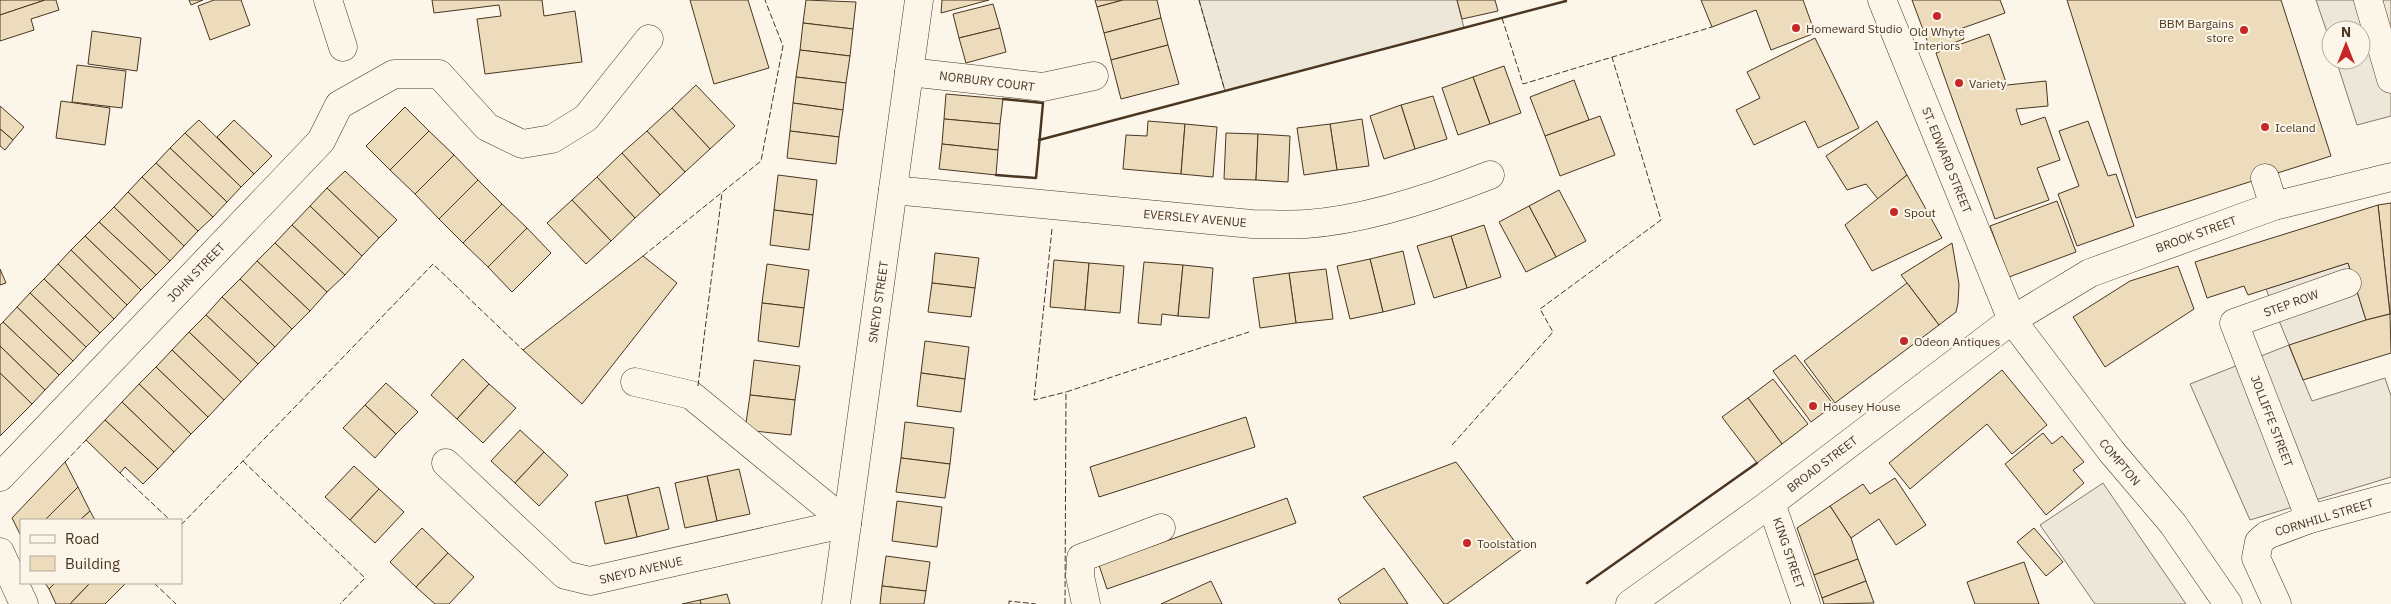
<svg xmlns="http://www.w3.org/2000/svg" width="2391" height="604" font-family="'IBM Plex Sans',sans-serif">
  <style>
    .parking { fill: #ede7d9; stroke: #887966 }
    .building { fill: #ecdcbc; stroke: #4a3520 }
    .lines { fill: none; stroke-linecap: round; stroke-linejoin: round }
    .minor-casing { stroke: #4a3520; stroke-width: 29 }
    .highway-casing { stroke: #4a3520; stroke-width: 29 }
    .minor { stroke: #fbf6e9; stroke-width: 28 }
    .highway { stroke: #fbf6e9; stroke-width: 28 }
    .fence { stroke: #4a3520; stroke-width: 1; stroke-dasharray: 6 2.5; stroke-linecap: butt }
    .wall { stroke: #4a3520; stroke-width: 2.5 }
    .poi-dot { fill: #c62828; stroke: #fbf6e9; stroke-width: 2 }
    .labels { text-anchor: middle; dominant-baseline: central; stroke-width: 4; stroke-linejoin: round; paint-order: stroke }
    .poi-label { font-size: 12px; fill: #4a3520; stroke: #fbf6e9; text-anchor: start }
    .street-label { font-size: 12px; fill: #4a3520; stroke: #fbf6e9 }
  </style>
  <rect width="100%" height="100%" fill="#fbf6e9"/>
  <!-- parking -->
  <g class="parking">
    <polygon points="1199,0 1457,0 1464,28 1225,91"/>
    <polygon points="2316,0 2391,0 2391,116 2357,125 2336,60 2361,60 2361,30 2331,30 2331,44"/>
    <polygon points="2348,263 2366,320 2289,346 2312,401 2385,378 2391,396 2391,477 2250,520 2190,384 2289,345 2266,289"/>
    <polygon points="2103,483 2146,546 2186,604 2095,604 2040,525"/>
  </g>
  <!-- building -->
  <g class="building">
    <polygon points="0,0 45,0 0,15"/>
    <polygon points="45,0 56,0 59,10 31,19 34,30 0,41 0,15"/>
    <polygon points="189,0 203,0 191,5"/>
    <polygon points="214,0 241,0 250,25 210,40 198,6"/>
    <polygon points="432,0 542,0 544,16 575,11 582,62 485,74 477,19 501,16 499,5 434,13"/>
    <polygon points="690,0 748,0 769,68 714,84"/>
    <polygon points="806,0 856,2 853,29 803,23"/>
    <polygon points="942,0 989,0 941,13"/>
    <polygon points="1095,0 1123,0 1097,7"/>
    <polygon points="1123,0 1157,0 1161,18 1104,33 1097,7"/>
    <polygon points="1457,0 1495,0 1498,11 1462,19"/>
    <polygon points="1701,0 1803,0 1815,33 1771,50 1756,10 1712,27"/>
    <polygon points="1912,0 2000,0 2005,13 1960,29 1964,39 1931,51"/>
    <polygon points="2067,0 2281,0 2331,156 2136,218"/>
    <polygon points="993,4 1000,28 959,38 953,14"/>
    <polygon points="1161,18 1168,45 1111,60 1104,33"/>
    <polygon points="803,23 853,29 850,56 800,50"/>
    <polygon points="1000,28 1006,52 966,63 959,38"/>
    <polygon points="92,31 141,38 137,71 88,64"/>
    <polygon points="1989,34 2007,85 2046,81 2048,106 2016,109 2021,125 2045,117 2060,160 2037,168 2049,200 1995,219 1936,53"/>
    <polygon points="1815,38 1859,128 1818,148 1805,121 1754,145 1736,110 1760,98 1747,72"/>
    <polygon points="1168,45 1179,84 1121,99 1111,60"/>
    <polygon points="800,50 850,56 846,83 796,77"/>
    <polygon points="77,65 126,71 122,108 72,102"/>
    <polygon points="1504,66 1521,113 1490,124 1473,77"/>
    <polygon points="796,77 846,83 843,110 793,103"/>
    <polygon points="1473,77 1490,124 1458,135 1442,88"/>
    <polygon points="1574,80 1589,120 1545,136 1530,97"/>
    <polygon points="696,85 735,126 710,149 672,108"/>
    <polygon points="946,94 1003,99 1000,124 944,119"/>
    <polygon points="1433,96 1447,139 1415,149 1401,105"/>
    <polygon points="61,101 110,108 105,145 56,138"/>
    <polygon points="793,103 843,110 839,137 790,131"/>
    <polygon points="1401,105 1415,149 1384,159 1370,116"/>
    <polygon points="0,106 24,127 13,140 0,129"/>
    <polygon points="405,107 429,131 390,170 366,146"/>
    <polygon points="672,108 710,149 685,172 647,131"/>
    <polygon points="1600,116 1615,155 1560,176 1545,136"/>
    <polygon points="944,119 1000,124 998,150 942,144"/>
    <polygon points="1362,119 1369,166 1337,170 1330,124"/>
    <polygon points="199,120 254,174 241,187 185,133"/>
    <polygon points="234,120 272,156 254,174 217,137"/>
    <polygon points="1148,121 1185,124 1181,174 1123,169 1126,135 1147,136"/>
    <polygon points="1877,121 1907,175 1878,199 1866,184 1847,190 1826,156"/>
    <polygon points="2088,121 2108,176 2116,174 2134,226 2077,246 2058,194 2079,186 2059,131"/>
    <polygon points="1185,124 1217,127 1213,177 1181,174"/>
    <polygon points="1330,124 1337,170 1304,175 1297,128"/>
    <polygon points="0,129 13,140 5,150 0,146"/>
    <polygon points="429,131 454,155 415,194 390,170"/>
    <polygon points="647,131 685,172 660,195 622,153"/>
    <polygon points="790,131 839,137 836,164 787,158"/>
    <polygon points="185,133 241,187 227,202 170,148"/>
    <polygon points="1226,133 1258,134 1256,180 1224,179"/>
    <polygon points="1258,134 1290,136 1288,182 1256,180"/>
    <polygon points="942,144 998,150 996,175 939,169"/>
    <polygon points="170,148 227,202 213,217 156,163"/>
    <polygon points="622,153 660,195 635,218 597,177"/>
    <polygon points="454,155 478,180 439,219 415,194"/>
    <polygon points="156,163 213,217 198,231 142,177"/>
    <polygon points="345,171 397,220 379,238 327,188"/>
    <polygon points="778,175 817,180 813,215 774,210"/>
    <polygon points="1907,175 1942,238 1872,271 1845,225"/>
    <polygon points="142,177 198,231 184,246 128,192"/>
    <polygon points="597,177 635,218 611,241 572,200"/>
    <polygon points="478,180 502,204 463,243 439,219"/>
    <polygon points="327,188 379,238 362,256 310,206"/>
    <polygon points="1559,190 1586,241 1556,257 1529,206"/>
    <polygon points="128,192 184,246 170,261 114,207"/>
    <polygon points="572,200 611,241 586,264 547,223"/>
    <polygon points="2057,201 2076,252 2009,277 1990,226"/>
    <polygon points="2391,203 2391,314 2390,314 2378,205"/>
    <polygon points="502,204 527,228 488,267 463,243"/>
    <polygon points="2378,205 2390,314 2366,320 2348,263 2248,295 2244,286 2207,298 2195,262"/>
    <polygon points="310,206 362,256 345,275 292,225"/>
    <polygon points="1529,206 1556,257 1526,272 1499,222"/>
    <polygon points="114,207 170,261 156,275 99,222"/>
    <polygon points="774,210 813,215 809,250 770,245"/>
    <polygon points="99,222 156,275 141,290 85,236"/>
    <polygon points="292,225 345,275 327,292 275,243"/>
    <polygon points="1484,225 1501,277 1467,288 1451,236"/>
    <polygon points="527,228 551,253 512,292 488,267"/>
    <polygon points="85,236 141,290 127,305 71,250"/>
    <polygon points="1451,236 1467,288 1434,298 1417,246"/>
    <polygon points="275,243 327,292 310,311 257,261"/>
    <polygon points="1952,243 1959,284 1958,303 1956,312 1939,325 1901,275"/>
    <polygon points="71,250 127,305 114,319 58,264"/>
    <polygon points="1403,251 1415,304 1383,312 1370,259"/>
    <polygon points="935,253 979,258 975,288 932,283"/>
    <polygon points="643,256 677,283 582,404 523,350"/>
    <polygon points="1370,259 1383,312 1350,319 1337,266"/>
    <polygon points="1054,260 1089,263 1085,310 1050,307"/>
    <polygon points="257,261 310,311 292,329 240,279"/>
    <polygon points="1144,262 1183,265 1178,316 1162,314 1161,325 1138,323"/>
    <polygon points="1089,263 1124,266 1120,313 1085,310"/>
    <polygon points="58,264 114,319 100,333 44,279"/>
    <polygon points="767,264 809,270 804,308 762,303"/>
    <polygon points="1183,265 1213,268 1209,318 1178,316"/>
    <polygon points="2178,266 2194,309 2105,367 2073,317 2130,281"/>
    <polygon points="0,269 6,283 0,285"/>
    <polygon points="1326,269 1333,319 1296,323 1289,273"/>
    <polygon points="1289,273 1296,323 1260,328 1253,278"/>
    <polygon points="44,279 100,333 86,347 30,293"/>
    <polygon points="240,279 292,329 275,347 222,297"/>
    <polygon points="932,283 975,288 971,317 928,312"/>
    <polygon points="1907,283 1939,325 1835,403 1804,361"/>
    <polygon points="30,293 86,347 73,361 17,307"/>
    <polygon points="222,297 275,347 258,364 206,315"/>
    <polygon points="762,303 804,308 799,347 758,341"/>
    <polygon points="17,307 73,361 59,375 3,322"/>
    <polygon points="2390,314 2391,353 2303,380 2289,345 2366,320"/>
    <polygon points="206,315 258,364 241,382 189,332"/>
    <polygon points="3,322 59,375 45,390 0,346 0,325"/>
    <polygon points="189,332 241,382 224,400 172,350"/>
    <polygon points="925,341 969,347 965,379 921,373"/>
    <polygon points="0,346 45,390 32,404 0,373"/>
    <polygon points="172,350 224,400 208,417 156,367"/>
    <polygon points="1795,355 1834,405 1811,422 1773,371"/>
    <polygon points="463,359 489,384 457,419 431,395"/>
    <polygon points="754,360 800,366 795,400 750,395"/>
    <polygon points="156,367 208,417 191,434 139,384"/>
    <polygon points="2002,370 2047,425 2012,454 1987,424 1910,489 1889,463"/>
    <polygon points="0,373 32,404 0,436"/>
    <polygon points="921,373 965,379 961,412 917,406"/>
    <polygon points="1773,379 1808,424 1782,444 1748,398"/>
    <polygon points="386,383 418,412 396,434 365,405"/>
    <polygon points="139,384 191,434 174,452 122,402"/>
    <polygon points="489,384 516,408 483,443 457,419"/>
    <polygon points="750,395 795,400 791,435 745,430"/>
    <polygon points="1748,398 1782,444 1757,463 1722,417"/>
    <polygon points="122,402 174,452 158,469 105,420"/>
    <polygon points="365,405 396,434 375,458 343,428"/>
    <polygon points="1246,417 1255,447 1099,497 1090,467"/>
    <polygon points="105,420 158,469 143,484 125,467 120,473 86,440"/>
    <polygon points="905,422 954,428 950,464 901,458"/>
    <polygon points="520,430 544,452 515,483 491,461"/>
    <polygon points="2043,433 2052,444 2062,436 2084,462 2073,470 2084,483 2046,515 2005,464"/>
    <polygon points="544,452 568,475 539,506 515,483"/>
    <polygon points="901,458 950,464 945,498 896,492"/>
    <polygon points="65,462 78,487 45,520 21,520 21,536 12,518"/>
    <polygon points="1456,462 1521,550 1447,604 1444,604 1363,497"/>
    <polygon points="354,466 379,489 350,520 325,497"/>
    <polygon points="739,469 750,514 717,521 707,476"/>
    <polygon points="707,476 717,521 685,528 675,483"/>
    <polygon points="1895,478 1926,525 1896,545 1879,519 1851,538 1830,506 1863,484 1870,494"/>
    <polygon points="78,487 90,511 80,520 45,520"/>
    <polygon points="659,487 669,529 637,537 627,495"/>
    <polygon points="379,489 404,512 375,543 350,520"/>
    <polygon points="627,495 637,537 605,544 595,502"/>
    <polygon points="1287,498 1296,523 1107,589 1099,565"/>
    <polygon points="897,501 942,507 937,547 892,541"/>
    <polygon points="1830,506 1851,538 1858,559 1814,575 1797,528"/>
    <polygon points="90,511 95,520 80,520"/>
    <polygon points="422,528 448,553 416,587 390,562"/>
    <polygon points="2034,528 2063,562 2046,576 2017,542"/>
    <polygon points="448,553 474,577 449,604 435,604 416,587"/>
    <polygon points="886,556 930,562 926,591 882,586"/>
    <polygon points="1858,559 1866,581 1822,598 1814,575"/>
    <polygon points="2024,562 2039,604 1975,604 1967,582"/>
    <polygon points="1384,568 1408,604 1341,604 1338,599"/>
    <polygon points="1211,581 1222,604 1161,604"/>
    <polygon points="1866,581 1874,603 1824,604 1822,598"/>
    <polygon points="45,583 55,583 49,589"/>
    <polygon points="55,583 90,583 70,604 56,604 49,589"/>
    <polygon points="90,583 126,583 105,604 70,604"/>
    <polygon points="882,586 926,591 924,604 880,604"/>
    <polygon points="727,594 730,604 701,604 700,600"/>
    <polygon points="700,600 701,604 682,604"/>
  </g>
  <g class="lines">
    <defs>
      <g id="minor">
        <polyline points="328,0 343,47"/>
        <polyline points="2368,0 2391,79"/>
        <polyline points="909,72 1043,87 1094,76"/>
        <polyline points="2265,178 2274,206"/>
        <path d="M 893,190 L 1252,224 C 1270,224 1288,225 1306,224 C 1366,220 1434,197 1490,175"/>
        <polyline points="635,382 691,395 847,523"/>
        <polyline points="446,463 565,575 590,581 847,523"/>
        <polyline points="0,477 321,141 339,105 394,74 439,74 487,127 522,144 552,139 586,118 649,39"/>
        <polyline points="1771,503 1806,604"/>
        <polyline points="2310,519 2234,323 2347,283"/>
        <polyline points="0,552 24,604"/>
        <polyline points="836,604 919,0"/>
        <polyline points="1086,604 1080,576 1081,558 1161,528"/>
        <polyline points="2277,604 2256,558 2259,542 2267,535 2310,519 2391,497"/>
      </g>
      <g id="highway">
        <polyline points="1882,0 2012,320 2111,451 2173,524 2228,604"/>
        <polyline points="1630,604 1771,503 2012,320 2090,273 2274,206 2391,177"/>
      </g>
    </defs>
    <!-- minor casing -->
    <use href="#minor" class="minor-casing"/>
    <!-- highway casing -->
    <use href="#highway" class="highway-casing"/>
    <!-- minor -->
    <use href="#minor" class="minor"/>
    <!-- highway -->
    <use href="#highway" class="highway"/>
    <!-- fence -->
    <g class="fence">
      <polyline points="1199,0 1225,91"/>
      <polyline points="1502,18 1523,84 1712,27"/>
      <polyline points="1052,229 1034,400 1066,392"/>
      <polyline points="643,256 761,161 783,46 765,0"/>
      <polyline points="698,386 722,193"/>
      <polyline points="1452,445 1553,332 1540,309 1661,220 1612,57"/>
      <polyline points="243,461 365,578 340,604"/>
      <polyline points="65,462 86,440"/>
      <polyline points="120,473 170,520"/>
      <polyline points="181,525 433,264 523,350"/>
      <polyline points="154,583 176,604"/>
      <polyline points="1009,604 1009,601 1036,604"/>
      <polyline points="1065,604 1066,392 1249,332"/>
    </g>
    <!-- wall -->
    <g class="wall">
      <polyline points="1039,140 1566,1"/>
      <polyline points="996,175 1036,178 1043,103 1003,99"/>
      <polyline points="1587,583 1757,463"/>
    </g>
  </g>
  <!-- markers -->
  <g class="poi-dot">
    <circle cx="1937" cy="16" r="5"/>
    <circle cx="1796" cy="28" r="5"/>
    <circle cx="2244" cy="30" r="5"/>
    <circle cx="1959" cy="83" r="5"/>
    <circle cx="2265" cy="127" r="5"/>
    <circle cx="1894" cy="212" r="5"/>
    <circle cx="1904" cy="341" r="5"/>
    <circle cx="1813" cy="406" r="5"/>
    <circle cx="1467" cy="543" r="5"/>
  </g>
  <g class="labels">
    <!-- poi labels -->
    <g class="poi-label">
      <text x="2234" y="23" text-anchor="end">BBM Bargains<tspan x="2234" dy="14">store</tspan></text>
      <text x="1806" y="28">Homeward Studio</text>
      <text x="1937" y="31" text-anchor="middle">Old Whyte<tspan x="1937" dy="14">Interiors</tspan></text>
      <text x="1969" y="83">Variety</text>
      <text x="2275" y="127">Iceland</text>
      <text x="1904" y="212">Spout</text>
      <text x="1914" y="341">Odeon Antiques</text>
      <text x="1823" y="406">Housey House</text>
      <text x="1477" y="543">Toolstation</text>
    </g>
    <!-- street labels -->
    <g class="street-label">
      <text transform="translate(987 81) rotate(7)">NORBURY COURT</text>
      <text transform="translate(1947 160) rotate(68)">ST. EDWARD STREET</text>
      <text transform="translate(1195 218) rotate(5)">EVERSLEY AVENUE</text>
      <text transform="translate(2196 234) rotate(-20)">BROOK STREET</text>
      <text transform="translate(196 272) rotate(-46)">JOHN STREET</text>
      <text transform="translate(878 302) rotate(-82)">SNEYD STREET</text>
      <text transform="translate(2291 303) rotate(-20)">STEP ROW</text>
      <text transform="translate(2272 421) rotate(69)">JOLLIFFE STREET</text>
      <text transform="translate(2120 462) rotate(50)">COMPTON</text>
      <text transform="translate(1822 464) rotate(-37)">BROAD STREET</text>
      <text transform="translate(2324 517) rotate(-17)">CORNHILL STREET</text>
      <text transform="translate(1789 553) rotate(71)">KING STREET</text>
      <text transform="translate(641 570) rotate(-13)">SNEYD AVENUE</text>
    </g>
  </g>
  <!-- legend -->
  <rect x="20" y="519" width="162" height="65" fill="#fbf6e9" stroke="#b4a999"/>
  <rect x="30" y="535" width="25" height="8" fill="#fbf6e9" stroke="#b4a999"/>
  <text x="65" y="544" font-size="15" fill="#4a3520">Road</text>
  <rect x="30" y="556" width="25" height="15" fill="#ecdcbc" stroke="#b4a999"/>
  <text x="65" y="569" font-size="15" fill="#4a3520">Building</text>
  <!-- north arrow -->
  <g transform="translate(2346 45)"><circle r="24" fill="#fbf6e9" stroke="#b4a999"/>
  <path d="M0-4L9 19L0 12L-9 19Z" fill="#c62828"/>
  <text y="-8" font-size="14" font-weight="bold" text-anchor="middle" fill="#4a3520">N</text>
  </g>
</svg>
